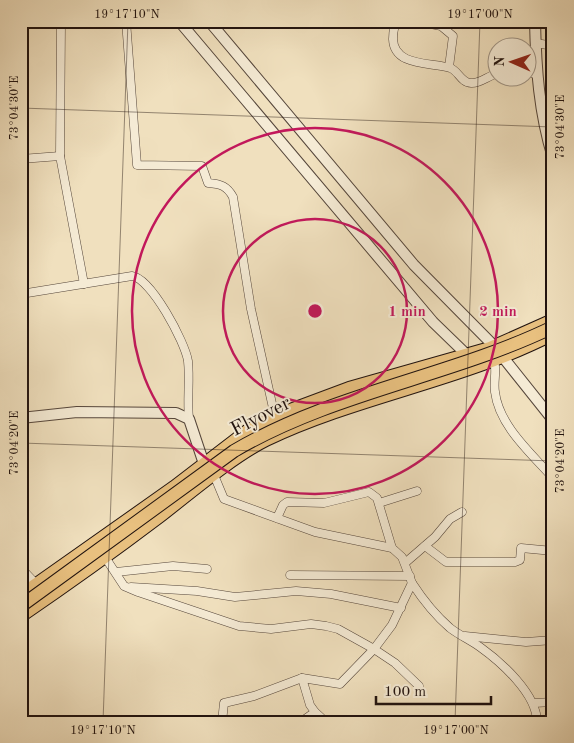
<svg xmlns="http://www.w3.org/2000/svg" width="574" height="743" font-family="'Old Standard TT',serif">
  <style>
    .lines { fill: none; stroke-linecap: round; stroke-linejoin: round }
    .minor-casing { stroke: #55463b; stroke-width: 9 }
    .tertiary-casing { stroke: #55463b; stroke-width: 12 }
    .primary-casing { stroke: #21130f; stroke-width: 14 }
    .minor { stroke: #f5ebd5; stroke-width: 8 }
    .tertiary { stroke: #f5ebd5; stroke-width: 10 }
    .primary { stroke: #e8c07f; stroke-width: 12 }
    .trunk-bridge-casing { stroke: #21130f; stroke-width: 14; stroke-linecap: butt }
    .trunk-bridge { stroke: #e8c07f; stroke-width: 12 }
    .ticks { fill: none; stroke: #21130f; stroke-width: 1; stroke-opacity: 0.45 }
    .ring { fill: none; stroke: #c2185b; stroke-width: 2.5 }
    .labels { text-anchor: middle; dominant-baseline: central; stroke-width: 4; stroke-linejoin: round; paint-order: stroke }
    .street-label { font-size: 20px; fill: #21130f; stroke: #f5ebd5 }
    .centre { fill: #c2185b; stroke: #f5ebd5; stroke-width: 2.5 }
    .ring-label { font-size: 15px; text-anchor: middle; font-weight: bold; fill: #c2185b; stroke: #f5ebd5; stroke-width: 4; stroke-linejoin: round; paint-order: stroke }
    .neatline { fill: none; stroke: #21130f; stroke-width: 2 }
    .ticks-label { font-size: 12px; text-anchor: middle; fill: #21130f }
  </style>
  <rect width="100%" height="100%" fill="#f0e0be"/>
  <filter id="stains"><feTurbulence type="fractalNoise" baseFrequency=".004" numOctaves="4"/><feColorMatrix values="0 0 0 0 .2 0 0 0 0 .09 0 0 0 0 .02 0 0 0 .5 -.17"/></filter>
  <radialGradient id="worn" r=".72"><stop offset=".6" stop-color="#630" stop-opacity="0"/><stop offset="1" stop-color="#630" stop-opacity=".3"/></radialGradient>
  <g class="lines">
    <defs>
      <g id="minor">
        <polyline points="61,21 60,156 84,284"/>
        <path d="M 126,21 L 137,165 L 202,166 L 208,183 C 221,184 227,186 233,197 L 251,309 L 275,417"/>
        <path d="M 398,21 C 394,25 393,33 393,39 C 394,67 431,62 450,68 C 458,70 461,83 471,83 C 479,84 488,76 496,74"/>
        <polyline points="415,21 441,26 453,36 449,67"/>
        <polyline points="536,43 553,46"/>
        <polyline points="526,72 536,74"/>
        <polyline points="21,159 60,156"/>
        <path d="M 21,294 L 132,276 C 151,278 185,342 188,361 C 190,380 187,400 189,419"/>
        <path d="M 493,357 C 498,369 493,380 495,392 C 499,426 532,454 553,478"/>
        <polyline points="214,475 224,499 315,532 392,548 402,557 412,583"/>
        <polyline points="379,503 417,491"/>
        <polyline points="277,518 283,505 287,502 324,503 369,492 377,498 392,548"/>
        <polyline points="425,546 446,562 515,562 520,560 521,548 553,551"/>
        <polyline points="103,554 124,586 138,592 239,626 271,629 311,624 326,626 338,629 374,649 340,684 302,678 310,705 315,712 301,722"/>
        <polyline points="405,563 435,537 450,519 462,512"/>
        <polyline points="21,568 39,587"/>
        <polyline points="116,572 173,566 207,569"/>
        <polyline points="290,575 410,576"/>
        <polyline points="131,587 197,591 235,597 296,591 331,594 401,608"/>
        <polyline points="465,636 526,642 553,640"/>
        <path d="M 419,686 L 395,663 L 374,649 L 392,625 L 412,583 C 423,600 435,615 450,628 C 459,635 470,640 480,647 C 501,662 537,694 537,722"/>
        <polyline points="534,703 553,702"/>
        <polyline points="315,712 326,722"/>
        <polyline points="222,722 224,703 254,696 302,678"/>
      </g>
      <g id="tertiary">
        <polyline points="179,21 433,322 466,354"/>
        <polyline points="209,21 414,265 494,346 553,420"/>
        <path d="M 535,21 C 536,69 539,112 553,158"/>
        <polyline points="21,418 77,412 176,413 189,419 204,464 209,469"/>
      </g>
      <g id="primary">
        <polyline points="21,595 174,487 247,431 282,413 349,388 490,348 553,320"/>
        <path d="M 21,616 C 68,584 114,551 159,517 C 190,493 232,457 266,440 C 358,396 462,381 553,334"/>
      </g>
    </defs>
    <!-- minor casing -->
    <use href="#minor" class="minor-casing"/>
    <!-- tertiary casing -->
    <use href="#tertiary" class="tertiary-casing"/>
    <!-- primary casing -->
    <use href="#primary" class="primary-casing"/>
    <!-- minor -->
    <use href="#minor" class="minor"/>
    <!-- tertiary -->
    <use href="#tertiary" class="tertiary"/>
    <!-- primary -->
    <use href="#primary" class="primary"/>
    <defs>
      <path id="trunk-bridge" d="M 21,606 L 234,451 C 334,392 450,377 553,327"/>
    </defs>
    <!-- trunk-bridge casing -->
    <use href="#trunk-bridge" class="trunk-bridge-casing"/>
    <!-- trunk-bridge -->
    <use href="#trunk-bridge" class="trunk-bridge"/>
  </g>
  <!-- ticks -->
  <path class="ticks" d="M 21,108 L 553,127M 21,443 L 553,461M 103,722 L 128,21M 455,722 L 480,21"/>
  <!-- distance rings -->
  <g class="ring">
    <circle cx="315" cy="311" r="92"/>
    <circle cx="315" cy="311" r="183"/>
  </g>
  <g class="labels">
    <!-- street labels -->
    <g class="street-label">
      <text transform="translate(261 417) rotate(-27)">Flyover</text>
    </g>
  </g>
  <circle cx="315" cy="311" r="8" class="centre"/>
  <g class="ring-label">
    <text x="407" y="316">1 min</text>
    <text x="498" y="316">2 min</text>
  </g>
  <!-- margin -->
  <rect width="574" height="743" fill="none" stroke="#f0e0be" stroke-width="55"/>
  <!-- north arrow -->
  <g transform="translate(512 62) rotate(272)"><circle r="24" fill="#f5ebd5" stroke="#a09586"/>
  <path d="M0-4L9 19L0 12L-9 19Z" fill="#8f2418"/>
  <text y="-8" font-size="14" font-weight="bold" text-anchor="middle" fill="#21130f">N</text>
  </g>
  <!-- scale -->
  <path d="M376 696v8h115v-8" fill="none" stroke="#21130f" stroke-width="2.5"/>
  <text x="384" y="696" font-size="15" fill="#21130f" stroke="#f5ebd5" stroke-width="4" paint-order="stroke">100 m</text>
  <rect x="28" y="28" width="518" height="688" class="neatline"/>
  <g class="ticks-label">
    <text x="127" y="18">19°17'10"N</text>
    <text x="480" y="18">19°17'00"N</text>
    <text transform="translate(14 108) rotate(-90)" y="4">73°04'30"E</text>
    <text transform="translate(560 127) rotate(-90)" y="4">73°04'30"E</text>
    <text transform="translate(14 443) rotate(-90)" y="4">73°04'20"E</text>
    <text transform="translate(560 461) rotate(-90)" y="4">73°04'20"E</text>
    <text x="103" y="734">19°17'10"N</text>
    <text x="456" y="734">19°17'00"N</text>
  </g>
  <rect width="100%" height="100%" filter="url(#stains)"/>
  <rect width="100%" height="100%" fill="url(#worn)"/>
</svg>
